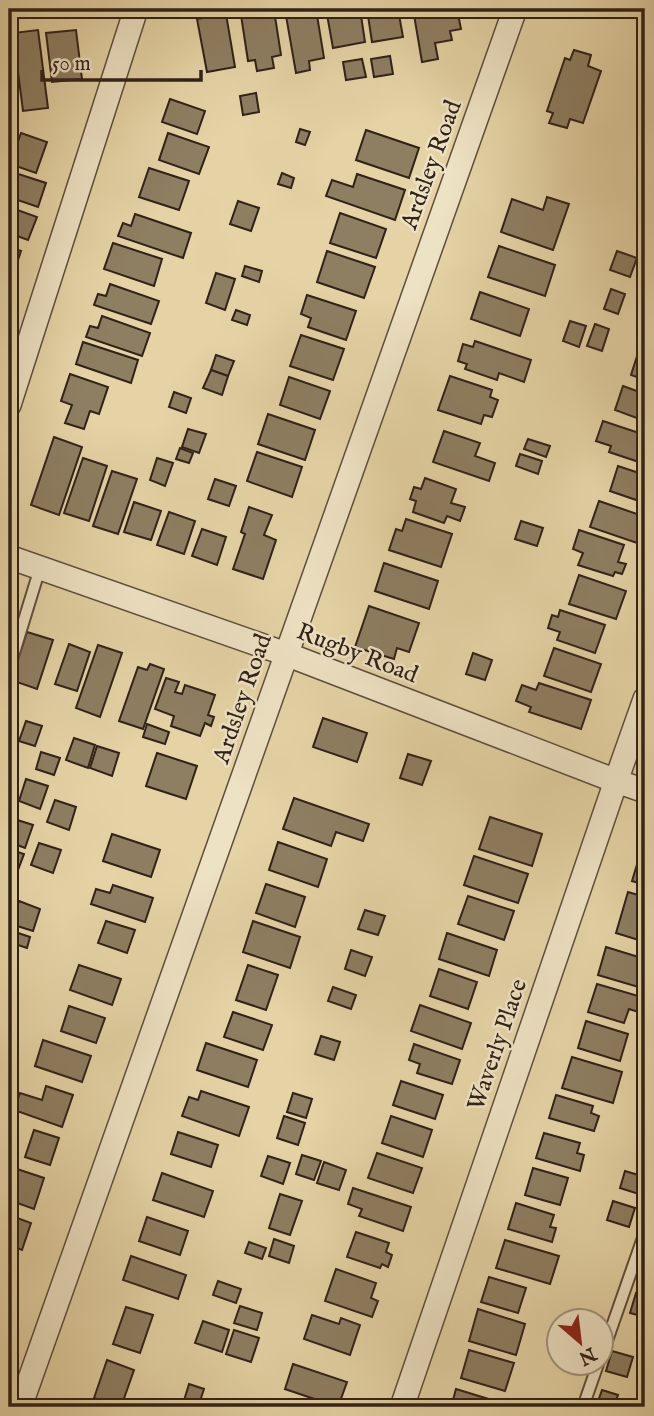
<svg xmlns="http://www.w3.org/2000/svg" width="654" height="1416" font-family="'IM FELL English',serif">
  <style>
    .building { fill: #8e7e62; stroke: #302119; stroke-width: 2 }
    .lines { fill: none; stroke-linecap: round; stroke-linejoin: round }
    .service-casing { stroke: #5d4e3c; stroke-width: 14 }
    .minor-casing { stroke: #5d4e3c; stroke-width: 26 }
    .service { stroke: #eee2c4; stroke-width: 10 }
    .minor { stroke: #eee2c4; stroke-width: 23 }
    .labels { text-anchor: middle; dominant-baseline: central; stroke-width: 5; stroke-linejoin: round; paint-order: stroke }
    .street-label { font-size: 24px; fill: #302119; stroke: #eee2c4 }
  </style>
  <rect width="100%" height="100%" fill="#e5d3a5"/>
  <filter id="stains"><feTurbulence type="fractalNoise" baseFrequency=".00286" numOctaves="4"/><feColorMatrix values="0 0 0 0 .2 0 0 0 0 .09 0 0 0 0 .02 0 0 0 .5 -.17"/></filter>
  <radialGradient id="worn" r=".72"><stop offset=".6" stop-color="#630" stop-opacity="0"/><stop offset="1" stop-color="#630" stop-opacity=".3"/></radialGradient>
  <!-- building -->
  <g class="building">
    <polygon points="294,9 316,9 324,58 309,61 310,70 296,73 285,10"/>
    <polygon points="326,9 360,9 365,42 333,48"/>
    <polygon points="367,9 398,9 403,37 372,42"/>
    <polygon points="413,9 457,9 461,29 450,31 452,40 435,43 438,59 422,62"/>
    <polygon points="274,10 281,55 272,57 274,68 257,71 255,60 248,61 241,15"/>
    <polygon points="226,14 235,67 207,72 197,19"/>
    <polygon points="38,30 48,108 23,111 13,33"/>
    <polygon points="76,30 82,79 52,82 46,33"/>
    <polygon points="574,50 591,55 588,66 601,71 583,123 570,119 567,128 549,123 553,113 547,111 565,58 570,60"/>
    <polygon points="390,56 393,74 374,77 371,59"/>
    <polygon points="362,59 366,77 346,80 343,62"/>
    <polygon points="256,93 259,112 243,115 240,96"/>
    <polygon points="170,99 205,111 197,134 162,122"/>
    <polygon points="300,129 310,132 305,145 296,142"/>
    <polygon points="366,130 419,148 409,178 356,160"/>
    <polygon points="21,133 47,142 36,173 10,164"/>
    <polygon points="168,133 209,147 199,174 159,160"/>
    <polygon points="149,168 189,181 179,210 139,197"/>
    <polygon points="9,171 46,183 38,207 9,197"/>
    <polygon points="282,173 294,178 291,188 278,184"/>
    <polygon points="357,174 405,190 395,220 326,196 332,180 353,187"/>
    <polygon points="547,197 569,204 553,250 501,232 512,199 543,210"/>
    <polygon points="238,201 259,208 251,231 230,224"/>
    <polygon points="9,207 37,217 28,240 9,233"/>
    <polygon points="340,213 386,229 376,258 330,243"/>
    <polygon points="135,214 191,233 183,258 118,236 123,223 131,226"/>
    <polygon points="113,243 162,259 154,286 104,269"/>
    <polygon points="499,246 555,265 545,296 488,277"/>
    <polygon points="9,247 21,251 13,275 9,273"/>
    <polygon points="327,251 375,267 364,298 317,282"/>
    <polygon points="617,251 637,258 630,277 610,270"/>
    <polygon points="245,266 262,271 259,282 242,276"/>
    <polygon points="216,273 235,279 225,310 206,303"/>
    <polygon points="110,284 159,301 151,324 94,305 98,294 106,296"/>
    <polygon points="611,289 625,294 618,314 604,309"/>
    <polygon points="480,292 529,309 520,336 471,319"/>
    <polygon points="307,295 356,311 346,340 308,327 311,318 301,314"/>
    <polygon points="236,310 250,315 247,325 232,320"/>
    <polygon points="102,316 150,333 142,356 86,337 90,326 98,328"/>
    <polygon points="570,321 586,326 579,347 563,341"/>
    <polygon points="595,324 609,329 602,351 587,346"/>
    <polygon points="301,335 344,349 333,380 290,366"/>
    <polygon points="475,341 531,360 524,382 499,373 497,380 465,369 467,364 458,361 463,344 473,347"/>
    <polygon points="83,342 138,360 131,383 76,364"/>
    <polygon points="638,353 645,355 645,380 631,375"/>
    <polygon points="216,355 234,361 228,376 211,370"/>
    <polygon points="211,370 228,376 222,395 203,388"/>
    <polygon points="70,374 108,387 99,414 90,411 84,429 65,423 72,405 61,401"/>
    <polygon points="450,376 492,390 490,397 498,400 492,417 484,415 481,424 438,410"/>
    <polygon points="289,377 330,391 320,419 280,405"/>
    <polygon points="623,386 645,394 645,421 615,410"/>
    <polygon points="174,392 191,398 186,413 169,407"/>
    <polygon points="268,414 315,430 305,460 258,444"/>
    <polygon points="603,421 645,435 645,464 609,452 611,446 596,441"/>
    <polygon points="188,429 206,434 199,453 182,447"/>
    <polygon points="444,431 480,443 475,456 495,463 489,481 433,462"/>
    <polygon points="54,437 82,447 59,515 31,505"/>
    <polygon points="528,439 550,446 546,457 524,449"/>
    <polygon points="180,448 193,453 189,463 176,459"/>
    <polygon points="257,452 302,467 292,497 247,481"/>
    <polygon points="520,454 542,461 538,474 516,466"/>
    <polygon points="83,458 107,466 89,521 64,513"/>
    <polygon points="157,458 173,463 165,486 150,480"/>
    <polygon points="618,466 645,475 645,503 610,491"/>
    <polygon points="112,471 137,479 118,534 93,526"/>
    <polygon points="425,478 456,489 451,503 465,507 460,521 447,516 444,523 413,512 416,501 410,499 414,487 421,489"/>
    <polygon points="215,479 236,486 229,506 208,499"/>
    <polygon points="599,501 643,516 638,529 644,531 640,544 590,527"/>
    <polygon points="134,502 161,511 151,540 124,532"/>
    <polygon points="249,507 272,515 264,535 276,540 263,579 233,569 245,534 241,532"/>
    <polygon points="169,512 195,521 184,554 157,545"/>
    <polygon points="406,519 452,534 441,567 389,550 396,529 402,531"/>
    <polygon points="521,521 543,528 537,546 515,539"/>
    <polygon points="202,529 226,537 217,565 192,556"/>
    <polygon points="579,530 624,545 618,562 626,564 622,574 615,572 613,576 578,565 583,553 573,549"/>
    <polygon points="384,563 438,581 429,609 375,591"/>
    <polygon points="579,575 626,591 616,619 569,604"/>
    <polygon points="369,606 419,623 409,652 397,648 394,659 355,647"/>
    <polygon points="560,610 605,625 595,653 557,640 560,632 548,628 552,615 558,617"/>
    <polygon points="27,632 53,640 37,689 11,680"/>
    <polygon points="69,644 90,652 77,691 55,684"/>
    <polygon points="98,645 122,653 100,717 76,708"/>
    <polygon points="554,648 601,664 591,692 544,676"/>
    <polygon points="473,653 492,660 485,680 466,674"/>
    <polygon points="150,664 164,669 143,729 119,721 138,667 147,670"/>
    <polygon points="166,678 179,682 175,692 182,694 185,685 215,695 208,715 214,717 211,726 205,723 200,736 171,726 174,716 155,709"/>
    <polygon points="539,683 591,700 581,729 529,712 531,707 516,701 522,685 536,690"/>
    <polygon points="323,718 367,733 357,762 313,747"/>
    <polygon points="26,721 42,726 35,746 19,741"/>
    <polygon points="147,724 169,732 165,744 143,737"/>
    <polygon points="74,738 95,745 88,768 66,760"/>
    <polygon points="97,746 119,753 112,776 90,768"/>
    <polygon points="41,752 60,758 54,775 36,769"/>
    <polygon points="157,753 197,766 186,799 146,786"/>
    <polygon points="408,754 431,761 422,785 400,778"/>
    <polygon points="26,779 48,786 40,809 19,801"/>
    <polygon points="294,798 369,824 363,841 336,832 331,846 283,829"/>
    <polygon points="55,800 76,807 69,830 47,822"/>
    <polygon points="490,817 542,834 532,866 479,849"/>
    <polygon points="11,818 33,825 25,848 9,842 9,825"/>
    <polygon points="112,834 160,850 151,877 103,861"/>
    <polygon points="644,841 645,841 645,885 632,881"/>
    <polygon points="278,842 327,859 318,887 269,870"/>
    <polygon points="39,843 61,850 53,873 31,865"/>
    <polygon points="9,849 24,854 18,870 9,867"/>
    <polygon points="474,856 528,874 518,903 464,885"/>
    <polygon points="266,884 305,897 295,927 256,913"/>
    <polygon points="113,885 153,898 145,922 91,904 96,889 110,893"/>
    <polygon points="628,892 645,897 645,942 616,933"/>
    <polygon points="468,896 514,911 504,940 458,924"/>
    <polygon points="19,901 40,909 33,931 11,924"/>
    <polygon points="365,910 385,916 378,935 358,929"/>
    <polygon points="106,921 135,930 127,953 98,943"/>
    <polygon points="253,921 300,937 290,968 243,952"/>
    <polygon points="12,931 30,937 27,948 9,942"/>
    <polygon points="447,933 497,950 489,976 439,959"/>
    <polygon points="606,947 645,959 645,989 598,975"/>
    <polygon points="351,950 372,957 365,976 345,969"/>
    <polygon points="79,965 121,979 112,1005 70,990"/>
    <polygon points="248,965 278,975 266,1010 236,1000"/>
    <polygon points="439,969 477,982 468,1009 430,996"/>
    <polygon points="597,984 645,998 645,1014 629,1009 624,1023 588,1012"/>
    <polygon points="333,987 356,995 351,1009 328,1001"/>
    <polygon points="420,1005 471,1023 462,1049 411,1031"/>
    <polygon points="69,1006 105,1018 96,1043 61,1031"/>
    <polygon points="233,1012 272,1025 263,1050 224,1037"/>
    <polygon points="586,1021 628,1034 620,1061 578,1048"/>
    <polygon points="321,1036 340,1042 334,1060 315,1054"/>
    <polygon points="43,1040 91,1056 82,1082 35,1066"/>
    <polygon points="206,1043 257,1060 248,1087 197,1070"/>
    <polygon points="414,1044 460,1060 452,1084 417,1073 420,1064 409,1060"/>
    <polygon points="572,1057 622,1072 613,1103 562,1088"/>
    <polygon points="401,1081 443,1095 435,1119 393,1105"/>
    <polygon points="46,1086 73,1095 62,1127 14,1110 20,1093 42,1100"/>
    <polygon points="201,1091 249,1107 239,1136 182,1116 189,1097 198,1100"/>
    <polygon points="293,1093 312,1099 306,1118 287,1112"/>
    <polygon points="556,1095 593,1106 591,1113 599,1116 594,1131 549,1118"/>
    <polygon points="284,1116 305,1123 298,1145 277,1138"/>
    <polygon points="391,1116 432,1130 423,1157 382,1143"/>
    <polygon points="34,1130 59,1138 50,1165 25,1157"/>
    <polygon points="178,1132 218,1145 211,1167 171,1154"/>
    <polygon points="544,1133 580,1143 577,1153 584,1155 580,1171 536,1158"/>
    <polygon points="377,1153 422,1168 413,1193 368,1178"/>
    <polygon points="302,1155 321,1161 314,1180 296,1174"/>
    <polygon points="268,1156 290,1163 283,1184 261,1176"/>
    <polygon points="324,1162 346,1170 339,1190 317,1183"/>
    <polygon points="11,1167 44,1178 34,1209 9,1200 9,1175"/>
    <polygon points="533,1168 568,1178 560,1205 525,1195"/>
    <polygon points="625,1171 645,1177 642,1195 620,1188"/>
    <polygon points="162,1173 213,1191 204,1217 153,1200"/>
    <polygon points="353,1188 411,1207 403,1231 359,1216 362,1209 348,1204"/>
    <polygon points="280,1194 302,1201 290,1235 269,1228"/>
    <polygon points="613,1201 635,1208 629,1227 607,1220"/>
    <polygon points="516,1203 554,1215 550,1227 556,1228 552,1242 508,1229"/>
    <polygon points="9,1215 31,1223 22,1250 9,1245"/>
    <polygon points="147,1217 188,1231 180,1255 139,1241"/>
    <polygon points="356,1232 389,1243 386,1252 392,1255 388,1267 382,1264 380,1268 347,1257"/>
    <polygon points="274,1239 294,1246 289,1263 269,1256"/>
    <polygon points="505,1240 559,1256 550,1284 496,1268"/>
    <polygon points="249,1242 266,1248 262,1259 245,1253"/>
    <polygon points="131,1256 186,1275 178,1299 123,1280"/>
    <polygon points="336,1269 376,1283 371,1298 378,1301 372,1317 325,1301"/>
    <polygon points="489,1277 526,1288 518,1313 481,1302"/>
    <polygon points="218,1281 241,1289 236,1303 213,1295"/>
    <polygon points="636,1293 645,1296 645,1317 630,1313"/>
    <polygon points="240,1306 262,1313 257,1330 234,1323"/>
    <polygon points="126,1307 153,1315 140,1353 113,1344"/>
    <polygon points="478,1309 525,1324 516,1355 469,1341"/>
    <polygon points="312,1315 339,1324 341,1318 360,1325 350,1355 304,1339"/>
    <polygon points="203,1321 229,1330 222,1352 195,1343"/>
    <polygon points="234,1330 259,1338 251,1362 226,1354"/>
    <polygon points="469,1350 514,1363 505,1391 461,1378"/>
    <polygon points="612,1351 633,1357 627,1377 606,1371"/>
    <polygon points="107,1360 134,1370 121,1407 94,1398"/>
    <polygon points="293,1364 347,1382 338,1407 285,1389"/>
    <polygon points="189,1384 204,1389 198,1407 191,1407 183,1404"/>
    <polygon points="456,1389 495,1401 493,1407 451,1407"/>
    <polygon points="602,1390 618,1395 614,1407 596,1407"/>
  </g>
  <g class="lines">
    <defs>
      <g id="service">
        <polyline points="9,669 40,568"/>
        <polyline points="602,1355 645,1232"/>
        <polyline points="583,1407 598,1364"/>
      </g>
      <g id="minor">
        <polyline points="9,405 136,9"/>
        <polyline points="9,557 286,654 616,781 645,791"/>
        <polyline points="20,1407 515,9"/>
        <polyline points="402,1407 616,781 645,699"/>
      </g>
    </defs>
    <!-- service casing -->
    <use href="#service" class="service-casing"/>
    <!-- minor casing -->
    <use href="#minor" class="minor-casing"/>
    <!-- service -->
    <use href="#service" class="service"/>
    <!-- minor -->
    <use href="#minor" class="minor"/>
  </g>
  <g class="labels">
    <!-- street labels -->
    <g class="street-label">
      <text transform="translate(432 165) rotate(-70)">Ardsley Road</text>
      <text transform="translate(357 654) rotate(21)">Rugby Road</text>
      <text transform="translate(243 699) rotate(-71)">Ardsley Road</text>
      <text transform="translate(498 1045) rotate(-71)">Waverly Place</text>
    </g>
  </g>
  <!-- margin -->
  <rect width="654" height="1416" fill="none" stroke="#e5d3a5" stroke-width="35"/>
  <rect x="10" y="10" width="633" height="1395" fill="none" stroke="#302119" stroke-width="3.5"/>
  <rect x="18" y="18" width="619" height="1381" fill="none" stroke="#302119" stroke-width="2"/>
  <!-- north arrow -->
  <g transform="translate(580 1342) rotate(152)"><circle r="33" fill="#eee2c4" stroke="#a29580" stroke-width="2"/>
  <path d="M0-5L12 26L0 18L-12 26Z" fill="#8f2418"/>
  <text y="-10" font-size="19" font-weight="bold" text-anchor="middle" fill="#302119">N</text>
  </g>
  <!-- scale -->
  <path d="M42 70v10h159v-10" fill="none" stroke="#302119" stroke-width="3.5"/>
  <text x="52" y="70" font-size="21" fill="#302119" stroke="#eee2c4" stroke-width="5" paint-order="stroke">50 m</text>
  <rect width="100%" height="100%" filter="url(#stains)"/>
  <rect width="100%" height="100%" fill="url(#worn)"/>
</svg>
